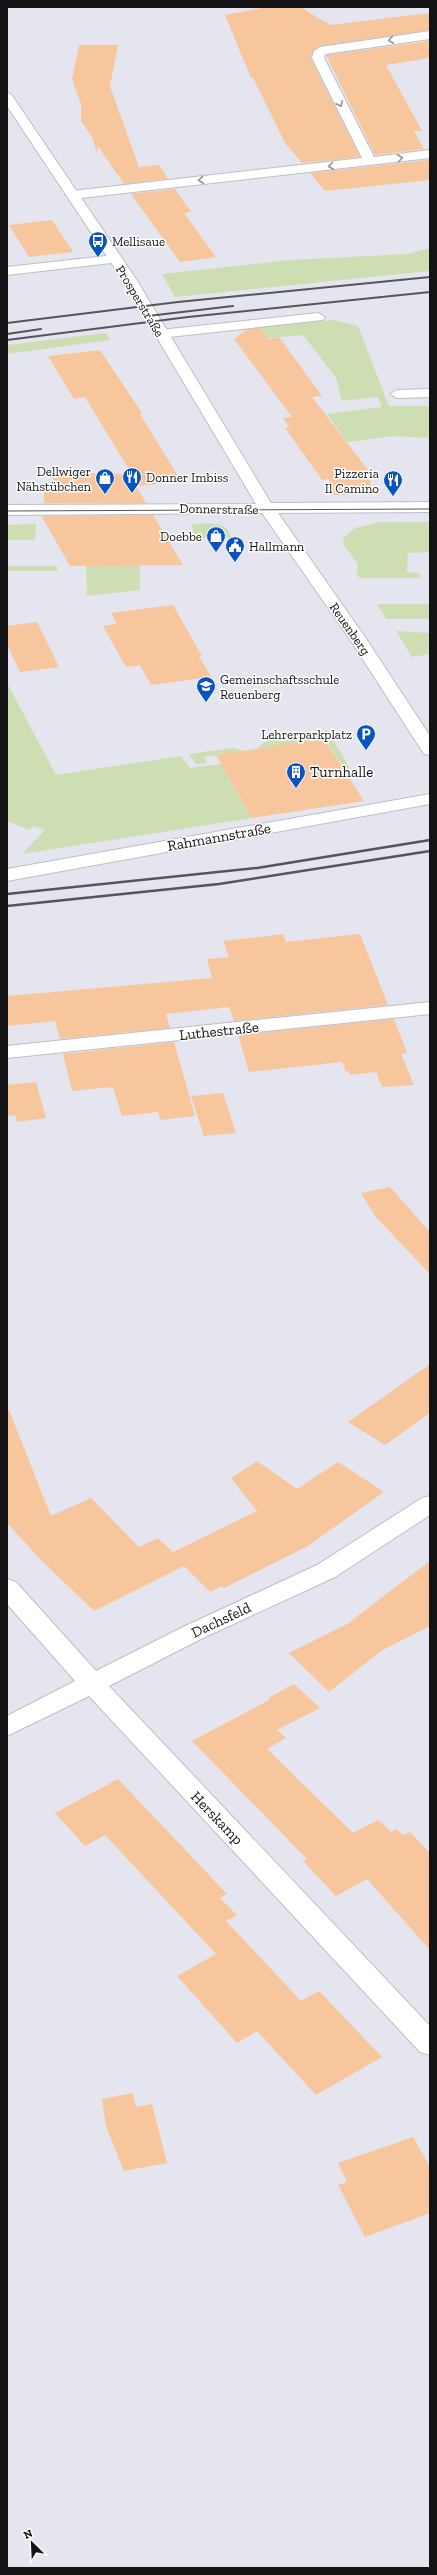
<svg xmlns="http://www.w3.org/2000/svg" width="437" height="2575" font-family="'Zilla Slab',serif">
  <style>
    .green { fill: #cedeb3 }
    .building { fill: #f8c69c }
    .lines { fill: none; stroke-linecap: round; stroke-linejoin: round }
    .street-casing { stroke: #bcbec6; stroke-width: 2 }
    .secondary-casing { stroke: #bcbec6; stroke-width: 2 }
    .street { fill: #fff; fill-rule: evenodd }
    .secondary { fill: #fff; fill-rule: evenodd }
    .tram { stroke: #55565a; stroke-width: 1 }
    .rail-far1 { stroke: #55565a; stroke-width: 2 }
    .rail { stroke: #55565a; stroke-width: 2.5 }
    .oneway { stroke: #959596 }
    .labels { text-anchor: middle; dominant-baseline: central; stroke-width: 3; stroke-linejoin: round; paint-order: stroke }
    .far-poi-label { font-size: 13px; fill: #131316; stroke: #fff; text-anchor: start }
    .far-street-label { font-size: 13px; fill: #131316; stroke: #fff }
    .poi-label { font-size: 15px; fill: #131316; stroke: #fff; text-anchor: start }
    .street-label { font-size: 15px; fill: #131316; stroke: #fff }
  </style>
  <rect width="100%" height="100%" fill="#e4e5ee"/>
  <!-- green -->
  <g class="green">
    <polygon points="430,248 430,271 175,297 162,274 290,260 408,254"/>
    <polygon points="334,320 358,326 389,406 430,406 430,438 395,436 347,442 327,414 382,407 378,397 342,401 336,378 303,335 256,339 248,329"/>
    <polygon points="106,333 110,340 7,354 7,345"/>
    <polygon points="380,522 430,522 430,552 408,553 407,572 420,573 420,578 359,578 357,573 358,564 344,545 343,538 355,528"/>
    <polygon points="36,524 35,540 7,540 8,525"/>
    <path d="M 192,524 C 206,524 228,520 231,538 L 194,538 Z"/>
    <polygon points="140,565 140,590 87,596 86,566"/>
    <rect x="7" y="566" width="50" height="5"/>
    <polygon points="377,604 430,604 430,619 386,619"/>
    <polygon points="396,631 430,633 430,654 412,657"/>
    <polygon points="7,683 56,775 181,756 190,768 221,764 252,818 22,854 45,830 34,826 29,830 7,821"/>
    <polygon points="327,730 351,770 345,771 325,739 319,740 314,731"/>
    <polygon points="305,733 310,741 257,749 265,742"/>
    <polygon points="233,748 245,751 204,757 207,763 196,764 189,754"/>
  </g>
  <!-- building -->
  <g class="building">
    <polygon points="268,7 300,7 330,25 430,13 430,30 320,46 313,51 311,59 360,157 302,163 285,143 253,78 251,78 225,15"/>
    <polygon points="430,41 430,58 386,65 422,131 414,131 424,149 375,155 326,55"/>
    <polygon points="79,45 118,45 110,86 139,167 159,165 168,179 124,184 98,146 97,153 92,137 81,121 81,104 72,79"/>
    <polygon points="429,160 430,180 325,191 310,173"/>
    <polygon points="175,189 191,212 184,213 216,257 180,262 131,194"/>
    <polygon points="52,220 73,252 29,257 9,225"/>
    <polygon points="260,328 268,339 279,337 322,396 312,397 368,470 373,495 330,495 329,479 322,480 285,428 289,427 283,418 292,417 234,339 246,330"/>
    <polygon points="100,350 142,413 140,414 181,481 139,486 85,397 74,399 48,356"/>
    <polygon points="53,473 129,474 146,503 44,503 44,485 53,485"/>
    <polygon points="153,515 183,565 70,566 43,519 43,516"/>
    <polygon points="173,605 202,656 199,656 211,677 151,685 140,665 126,667 103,626 117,624 111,613"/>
    <polygon points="37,622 59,667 20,672 7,645 7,626"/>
    <polygon points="324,739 364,801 252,818 216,755"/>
    <polygon points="283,934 286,942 360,934 388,1005 234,1021 229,1007 166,1014 170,1028 60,1039 55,1021 7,1026 7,996 212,978 207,959 229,957 223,941"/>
    <polygon points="394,1019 407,1053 401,1054 414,1085 382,1087 376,1072 350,1075 349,1071 346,1072 342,1062 249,1072 238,1035"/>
    <polygon points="174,1042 195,1116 160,1120 158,1112 122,1116 113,1087 72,1091 63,1054"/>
    <polygon points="36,1082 46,1118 17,1122 15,1115 7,1116 7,1085"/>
    <polygon points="223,1093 236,1133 204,1136 191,1096"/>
    <polygon points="390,1187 430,1232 430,1274 375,1216 361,1193"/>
    <polygon points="430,1364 430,1413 385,1445 348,1422"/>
    <polygon points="7,1410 9,1410 51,1516 91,1498 139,1547 158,1538 173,1552 257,1511 231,1478 257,1461 297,1489 338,1462 384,1492 308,1546 224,1588 222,1586 210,1592 184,1566 94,1611 42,1561 7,1523"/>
    <polygon points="430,1561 430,1626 381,1651 329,1692 289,1653 347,1624"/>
    <polygon points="294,1684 320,1708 277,1730 286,1738 267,1749 353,1833 378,1820 391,1832 396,1829 403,1835 410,1832 430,1853 430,1950 367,1879 336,1896 303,1861 307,1859 192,1741 269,1700 270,1697"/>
    <polygon points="118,1779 227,1894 220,1898 237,1915 226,1921 301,2001 319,1991 382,2057 316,2095 257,2031 237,2043 177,1976 216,1954 105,1835 85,1846 55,1813"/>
    <polygon points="133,2093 136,2107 152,2104 167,2163 124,2171 106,2126 102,2099"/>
    <polygon points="413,2137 430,2167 430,2213 365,2237 338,2185 347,2182 338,2163"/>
  </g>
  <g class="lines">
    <defs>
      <g id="street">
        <polygon points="430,31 430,39 325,54 324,58 374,157 430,150 430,158 72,199 65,195 72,191 362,158 312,58 314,51 320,47"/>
        <polygon points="115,255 122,259 120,262 7,275 7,267"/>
        <polygon points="318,313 325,317 323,320 160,338 153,334 160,330"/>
        <polygon points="430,389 430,397 397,398 390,394 397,390"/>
        <polygon points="430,794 430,804 7,881 7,869"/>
        <polygon points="430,1002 430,1014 7,1058 7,1046"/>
        <polygon points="430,1496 430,1515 335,1577 201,1639 109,1686 430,2026 430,2055 420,2052 89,1696 7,1736 7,1716 75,1681 7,1604 7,1579 16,1582 96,1671 183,1627 317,1565 422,1498"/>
      </g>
      <polygon id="secondary" points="7,93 11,94 136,279 271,503 430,502 430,512 278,513 365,637 430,736 430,755 424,754 349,638 262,513 7,515 7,505 256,504 122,279 7,106"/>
    </defs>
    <!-- street casing -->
    <use href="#street" class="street-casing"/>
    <!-- secondary casing -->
    <use href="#secondary" class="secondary-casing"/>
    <!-- street -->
    <use href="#street" class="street"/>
    <!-- secondary -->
    <use href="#secondary" class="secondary"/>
    <!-- tram -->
    <polyline class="tram" points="7,511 430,509"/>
    <!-- rail-far1 -->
    <g class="rail-far1">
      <polyline points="148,316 233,306"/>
      <polyline points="7,323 178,302 430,277"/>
      <polyline points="7,334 41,329"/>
      <polyline points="7,340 188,317 430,292"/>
    </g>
    <!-- rail -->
    <g class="rail">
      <polyline points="7,894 257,868 430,840"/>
      <polyline points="7,906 219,884 430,851"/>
    </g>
  </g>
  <!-- one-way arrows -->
  <defs><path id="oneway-chevron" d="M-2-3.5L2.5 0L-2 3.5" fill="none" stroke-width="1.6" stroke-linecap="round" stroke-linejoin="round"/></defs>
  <g class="oneway">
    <use href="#oneway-chevron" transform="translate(391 40) rotate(173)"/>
    <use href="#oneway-chevron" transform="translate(340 104) rotate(64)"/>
    <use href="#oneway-chevron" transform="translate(400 158) rotate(-7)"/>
    <use href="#oneway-chevron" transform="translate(331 166) rotate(174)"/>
    <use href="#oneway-chevron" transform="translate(201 180) rotate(174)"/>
  </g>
  <!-- icons -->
  <defs>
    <symbol id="bus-pin" viewBox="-11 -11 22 30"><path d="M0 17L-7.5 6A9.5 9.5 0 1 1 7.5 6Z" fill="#0954be" stroke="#fff"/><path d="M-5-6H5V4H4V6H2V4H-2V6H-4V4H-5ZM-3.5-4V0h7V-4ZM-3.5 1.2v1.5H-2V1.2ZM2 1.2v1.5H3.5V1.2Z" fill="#fff"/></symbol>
    <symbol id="restaurant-pin" viewBox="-11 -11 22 30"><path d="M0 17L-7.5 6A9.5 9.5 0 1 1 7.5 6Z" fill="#0954be" stroke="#fff"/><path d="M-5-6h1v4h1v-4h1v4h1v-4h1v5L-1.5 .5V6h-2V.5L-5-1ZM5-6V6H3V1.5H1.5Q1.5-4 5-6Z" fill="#fff"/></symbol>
    <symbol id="shop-pin" viewBox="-11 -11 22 30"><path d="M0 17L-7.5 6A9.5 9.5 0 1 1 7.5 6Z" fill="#0954be" stroke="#fff"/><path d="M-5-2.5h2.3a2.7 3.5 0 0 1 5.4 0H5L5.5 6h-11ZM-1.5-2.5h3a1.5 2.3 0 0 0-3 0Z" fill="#fff"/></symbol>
    <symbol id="civic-pin" viewBox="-11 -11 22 30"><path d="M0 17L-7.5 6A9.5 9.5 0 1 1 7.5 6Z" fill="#0954be" stroke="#fff"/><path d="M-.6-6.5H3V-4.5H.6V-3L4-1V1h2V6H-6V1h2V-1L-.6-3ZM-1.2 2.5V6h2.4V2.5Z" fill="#fff"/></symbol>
    <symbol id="school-pin" viewBox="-11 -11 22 30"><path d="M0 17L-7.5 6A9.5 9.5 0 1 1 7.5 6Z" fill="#0954be" stroke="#fff"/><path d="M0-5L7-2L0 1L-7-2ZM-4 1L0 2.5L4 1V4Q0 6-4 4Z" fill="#fff"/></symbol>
    <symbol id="parking-pin" viewBox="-11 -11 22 30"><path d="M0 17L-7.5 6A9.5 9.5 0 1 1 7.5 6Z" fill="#0954be" stroke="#fff"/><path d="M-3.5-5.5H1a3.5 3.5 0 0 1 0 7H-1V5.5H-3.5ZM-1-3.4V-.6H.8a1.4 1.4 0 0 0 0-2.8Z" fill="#fff"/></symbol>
    <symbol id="building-pin" viewBox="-11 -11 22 30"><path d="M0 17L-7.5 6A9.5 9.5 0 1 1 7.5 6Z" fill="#0954be" stroke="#fff"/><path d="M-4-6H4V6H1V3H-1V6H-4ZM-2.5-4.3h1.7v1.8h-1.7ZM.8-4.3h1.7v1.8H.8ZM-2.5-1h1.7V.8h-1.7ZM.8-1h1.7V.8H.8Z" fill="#fff"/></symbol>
  </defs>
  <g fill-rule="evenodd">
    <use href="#bus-pin" x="87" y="230" width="22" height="30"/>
    <use href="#restaurant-pin" x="121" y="466" width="22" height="30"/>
    <use href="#shop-pin" x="94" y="467" width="22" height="30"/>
    <use href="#restaurant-pin" x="382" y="469" width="22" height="30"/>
    <use href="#shop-pin" x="205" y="525" width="22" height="30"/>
    <use href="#civic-pin" x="224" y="535" width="22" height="30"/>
    <use href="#school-pin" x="195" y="675" width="22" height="30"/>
    <use href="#parking-pin" x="355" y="723" width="22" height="30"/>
    <use href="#building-pin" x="285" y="761" width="22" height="30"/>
  </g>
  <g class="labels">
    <!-- far-poi labels -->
    <g class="far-poi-label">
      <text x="112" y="241">Mellisaue</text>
      <text x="91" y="471" text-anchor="end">Dellwiger<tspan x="91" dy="15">Nähstübchen</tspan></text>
      <text x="379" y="473" text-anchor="end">Pizzeria<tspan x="379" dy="15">Il Camino</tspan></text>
      <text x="146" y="477">Donner Imbiss</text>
      <text x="202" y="536" text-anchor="end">Doebbe</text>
      <text x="249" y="546">Hallmann</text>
      <text x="220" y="679">Gemeinschaftsschule<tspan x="220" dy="15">Reuenberg</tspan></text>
      <text x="352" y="734" text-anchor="end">Lehrerparkplatz</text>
    </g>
    <!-- far-street labels -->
    <g class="far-street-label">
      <text transform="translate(140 301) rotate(59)">Prosperstraße</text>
      <text transform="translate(219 509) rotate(1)">Donnerstraße</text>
      <text transform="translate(350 629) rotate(55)">Reuenberg</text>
    </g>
    <!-- poi labels -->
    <g class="poi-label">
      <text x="310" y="772">Turnhalle</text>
    </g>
    <!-- street labels -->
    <g class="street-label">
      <text transform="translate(219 837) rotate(-10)">Rahmannstraße</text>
      <text transform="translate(219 1031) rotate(-6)">Luthestraße</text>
      <text transform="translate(221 1620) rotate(-25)">Dachsfeld</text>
      <text transform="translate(217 1818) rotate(46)">Herskamp</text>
    </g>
  </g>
  <!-- border -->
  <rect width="437" height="2575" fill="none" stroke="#131316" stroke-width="16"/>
  <!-- north arrow -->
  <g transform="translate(32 2543) rotate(336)" stroke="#ffffff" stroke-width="3" paint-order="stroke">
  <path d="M0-3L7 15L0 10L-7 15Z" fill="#131316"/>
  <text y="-6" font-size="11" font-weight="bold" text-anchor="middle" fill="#131316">N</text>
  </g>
</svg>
